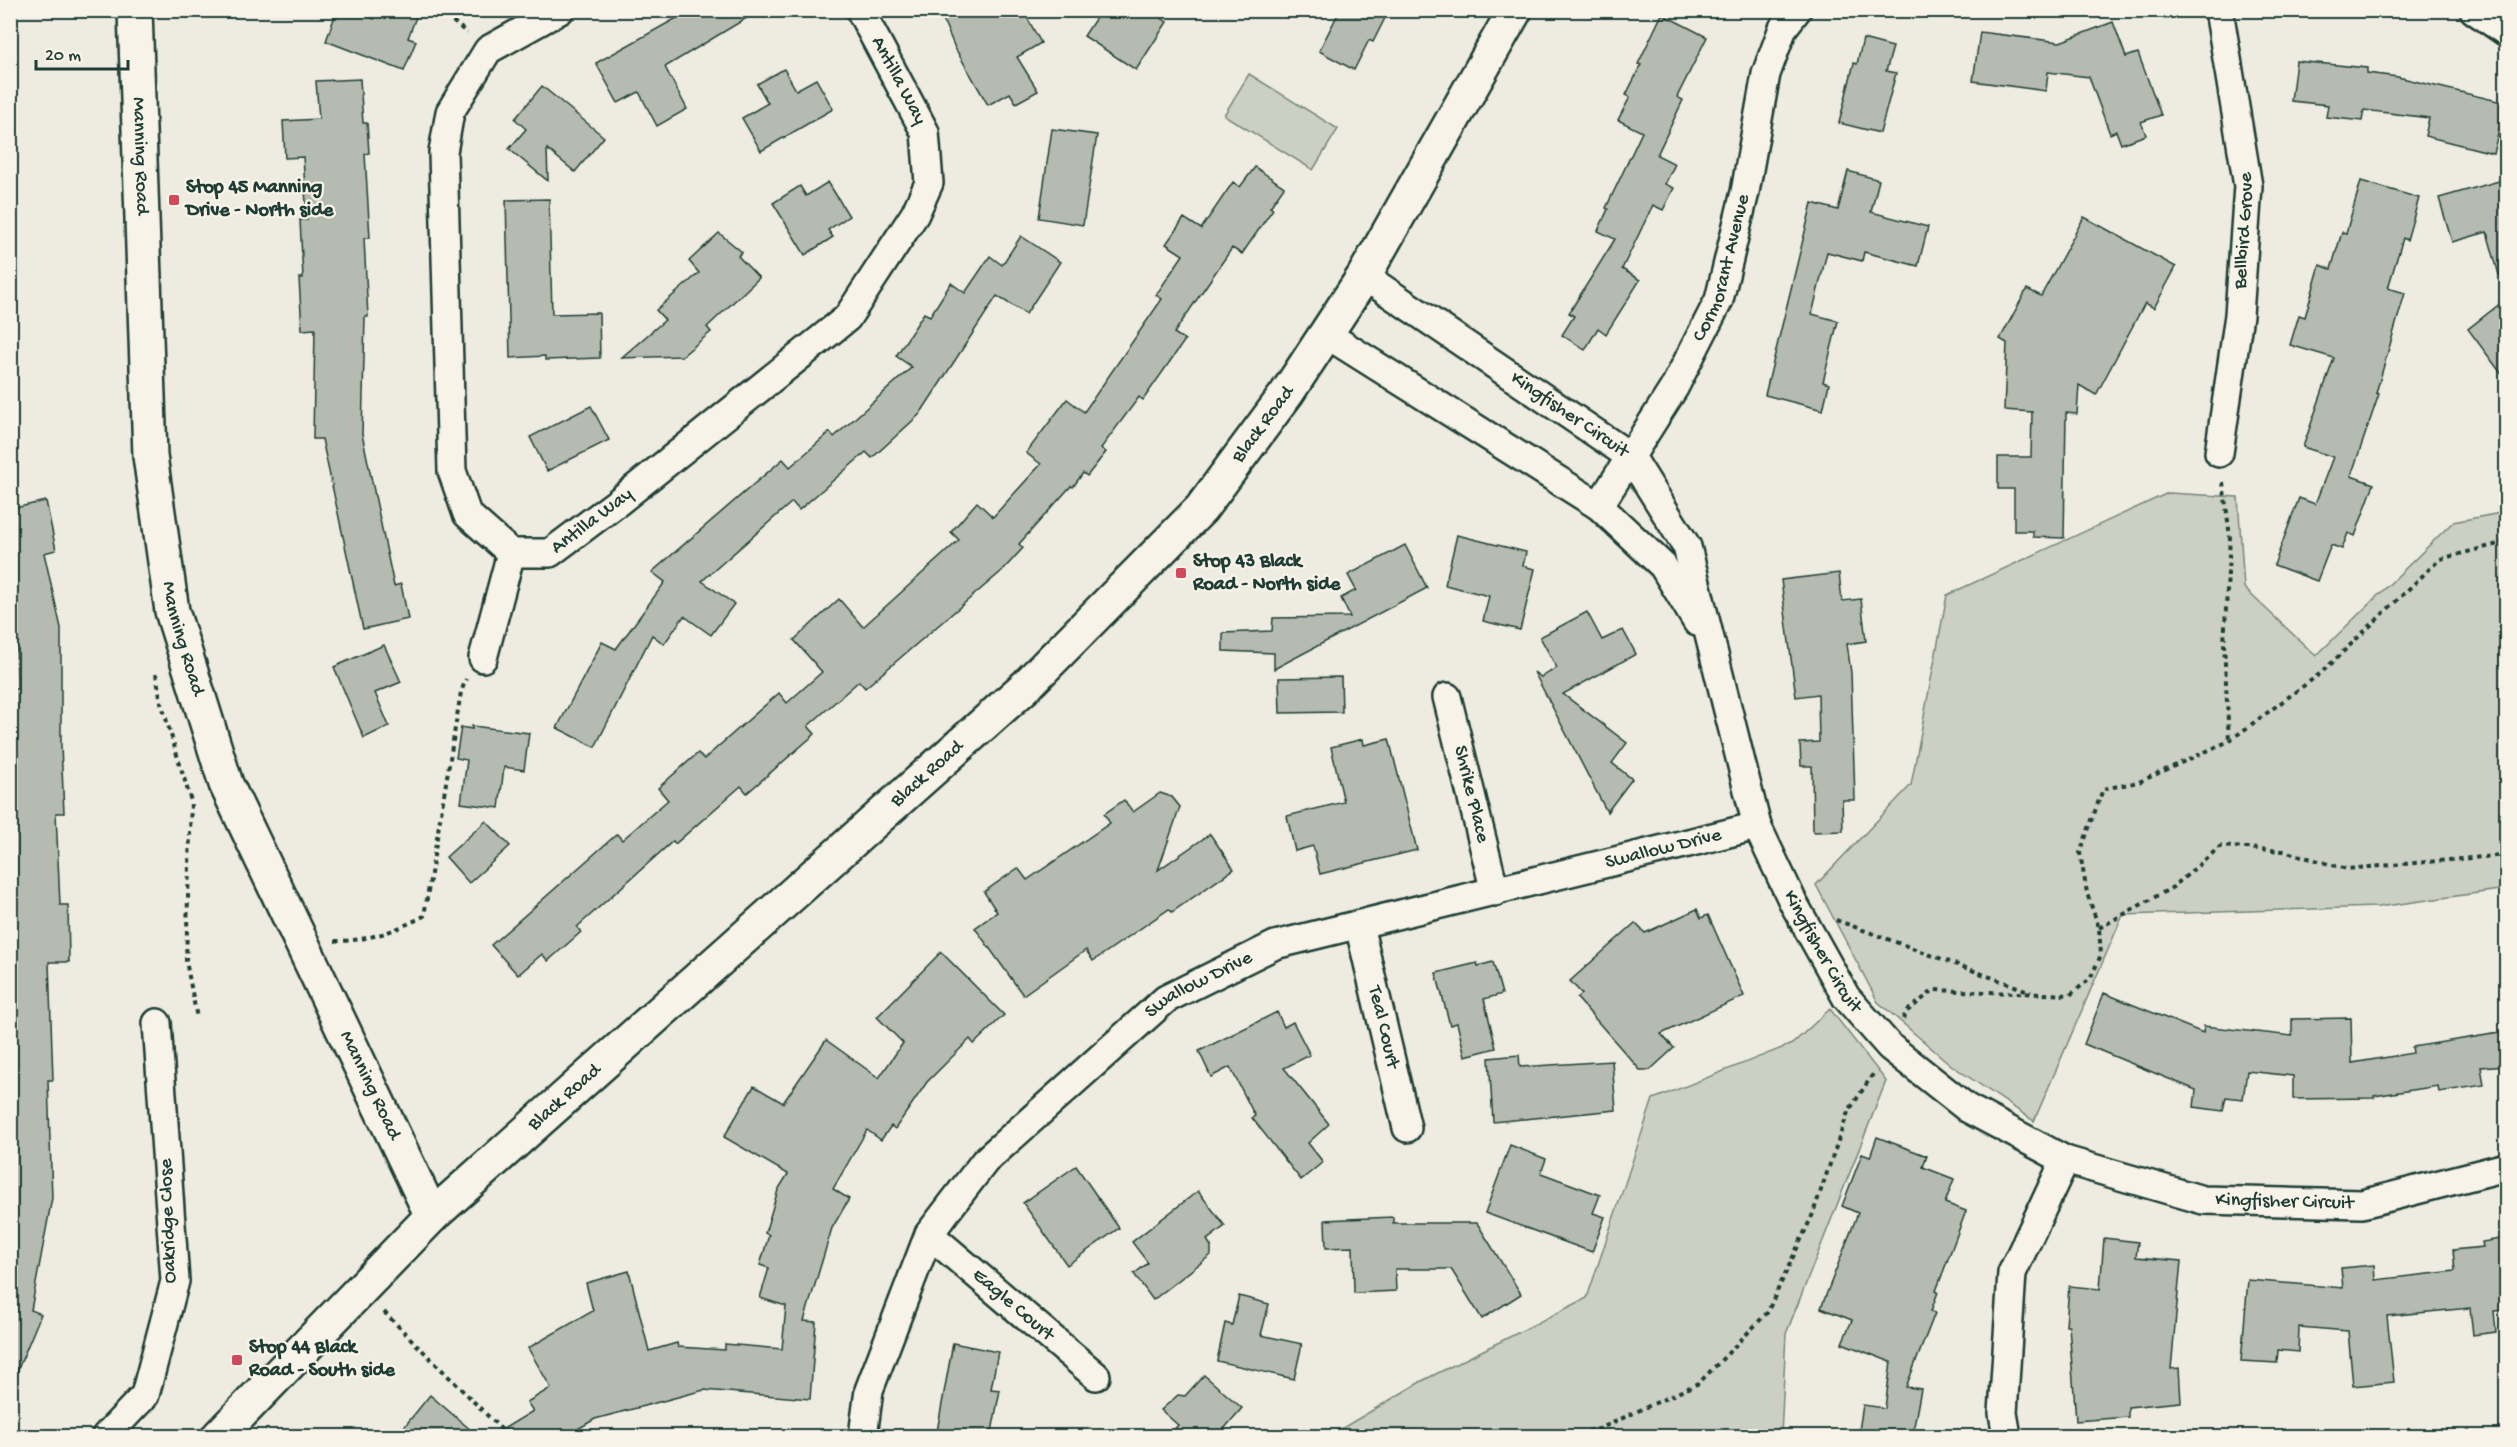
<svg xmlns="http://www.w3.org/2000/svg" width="2517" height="1447" font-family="'Gochi Hand',sans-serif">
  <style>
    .green { fill: #cccfc4; stroke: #76867c; stroke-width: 1.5 }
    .building { fill: #b5bbb0; stroke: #1f3d34; stroke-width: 1.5 }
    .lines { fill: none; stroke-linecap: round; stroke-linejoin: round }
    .minor-casing { stroke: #1f3d34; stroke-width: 32 }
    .tertiary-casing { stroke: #1f3d34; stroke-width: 38 }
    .secondary-casing { stroke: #1f3d34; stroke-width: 38 }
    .path { stroke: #1f3d34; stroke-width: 4; stroke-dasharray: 4.5 4.5; stroke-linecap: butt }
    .minor { stroke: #f7f3e8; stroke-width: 27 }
    .tertiary { stroke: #f7f3e8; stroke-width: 33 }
    .secondary { stroke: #f7f3e8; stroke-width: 33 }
    .poi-dot { fill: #d1495b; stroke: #f7f3e8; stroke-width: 2 }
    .labels { text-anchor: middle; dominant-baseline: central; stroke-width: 4.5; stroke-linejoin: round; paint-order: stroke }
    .street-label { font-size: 20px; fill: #1f3d34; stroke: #f7f3e8 }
    .poi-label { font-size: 20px; font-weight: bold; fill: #1f3d34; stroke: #f7f3e8; text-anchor: start }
  </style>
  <rect width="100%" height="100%" fill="#eeece1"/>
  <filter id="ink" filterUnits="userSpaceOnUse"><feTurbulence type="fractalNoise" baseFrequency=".0167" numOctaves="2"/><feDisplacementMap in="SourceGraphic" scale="12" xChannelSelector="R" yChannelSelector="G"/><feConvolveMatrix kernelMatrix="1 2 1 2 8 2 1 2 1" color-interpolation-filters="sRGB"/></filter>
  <g filter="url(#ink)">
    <!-- green -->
    <g class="green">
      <polygon points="1249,74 1338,129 1313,170 1224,115"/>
      <polygon points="2168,493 2238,497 2244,588 2316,656 2453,522 2506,512 2506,889 2378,907 2123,915 2034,1121 1951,1065 1878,1002 1816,885 1911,785 1947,595"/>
      <polygon points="1830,1009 1886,1081 1786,1334 1781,1436 1329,1436 1422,1381 1587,1298 1653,1099 1792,1044"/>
    </g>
    <!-- building -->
    <g class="building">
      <polygon points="337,10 352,10 374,19 378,10 399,10 416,17 408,38 416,41 404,71 326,41"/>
      <polygon points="691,10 760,10 665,67 687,109 657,126 639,92 618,103 596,63"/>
      <polygon points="939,10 1023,10 1041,43 1017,57 1038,91 1016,103 1010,93 988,105 955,48"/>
      <polygon points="1101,10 1150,10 1167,22 1136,70 1084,36"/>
      <polygon points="1340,10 1389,10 1373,42 1369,40 1354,70 1319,51"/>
      <polygon points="1662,14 1707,37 1677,97 1683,100 1657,155 1675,164 1665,184 1674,188 1663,210 1653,205 1622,269 1640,280 1606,334 1598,328 1585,350 1562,335 1574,316 1569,313 1615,239 1598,231 1608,209 1606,208 1642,132 1618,120 1630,97 1626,95 1641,65 1638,64"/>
      <polygon points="2113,22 2126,57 2138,53 2161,115 2141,122 2146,135 2121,144 2116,131 2110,134 2089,77 2048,72 2046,91 1973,81 1980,32 2060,42"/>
      <polygon points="1863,39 1893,47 1886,71 1896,73 1880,133 1839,123 1854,63 1857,64"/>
      <polygon points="2296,61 2367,68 2367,73 2398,77 2506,103 2493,153 2425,136 2429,118 2364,110 2362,121 2326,117 2328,105 2291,101"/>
      <polygon points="784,69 796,90 816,79 833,109 761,151 742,118 768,103 757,84"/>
      <polygon points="360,79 363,123 367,123 369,153 365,154 370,238 364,238 368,317 365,317 362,434 394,586 401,584 408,619 363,629 322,439 313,439 315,329 302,330 299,278 303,278 300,220 307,220 303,157 285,158 283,121 319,119 316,81"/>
      <polygon points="542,86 604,137 575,172 547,149 548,181 509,149 526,129 515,119"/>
      <polygon points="1052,129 1097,135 1083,225 1039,218"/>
      <polygon points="1255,167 1284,187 1270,207 1273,209 1242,254 1232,248 1174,333 1185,340 1143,400 1139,397 1101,448 1106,452 1087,476 1083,473 1073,487 1071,486 1019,544 1023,548 1002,571 865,688 859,681 808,726 815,734 747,793 741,786 675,844 673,841 577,927 581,932 548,961 542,954 518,975 491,945 617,834 622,840 668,800 658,788 698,753 704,759 779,693 787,703 822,672 794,640 839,599 863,627 959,540 951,532 977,502 993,517 1041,464 1026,453 1067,399 1084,412 1162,299 1156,295 1183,255 1166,244 1184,218 1201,229 1233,182 1240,187"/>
      <polygon points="1848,171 1879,180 1871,212 1928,227 1918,266 1864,252 1862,261 1827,252 1812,314 1838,321 1823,382 1829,384 1823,410 1765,395 1812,203 1838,210"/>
      <polygon points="2506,179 2506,274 2499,275 2487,232 2452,242 2439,198"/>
      <polygon points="2361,181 2419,198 2407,240 2403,238 2388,288 2405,293 2376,393 2379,394 2351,476 2374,484 2355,536 2348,533 2342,549 2331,545 2317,581 2274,565 2299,498 2315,504 2333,457 2303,447 2334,358 2290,345 2299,315 2305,317 2320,265 2331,269 2342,232 2346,233"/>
      <polygon points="828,182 849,216 828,230 833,237 805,255 773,203 800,186 806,196"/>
      <polygon points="549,199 552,314 599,313 600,358 545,360 545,356 510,358 506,200"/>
      <polygon points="2084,217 2176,267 2154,308 2145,303 2096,395 2079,385 2077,414 2066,413 2064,538 2033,537 2033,531 2014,531 2014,489 1998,489 1998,457 2031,457 2032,412 2004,410 2007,343 2000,339 2027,289 2041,296"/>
      <polygon points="719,233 742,252 738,256 759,278 707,327 711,332 682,356 621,358 665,320 656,310 699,273 689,261"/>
      <polygon points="1021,236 1060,262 1026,314 997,296 920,414 872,458 866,452 799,510 792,502 702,581 734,604 711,635 684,616 664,644 652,635 595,747 557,728 602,642 616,649 665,582 652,572 783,459 790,467 830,432 834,437 912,367 896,356 924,313 930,316 951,283 965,293 990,256 1002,265"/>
      <polygon points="2506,299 2506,380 2468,329"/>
      <polygon points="591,406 609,440 547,471 530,437"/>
      <polygon points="46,501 56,550 44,553 61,628 61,746 64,813 56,813 60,905 68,905 69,962 49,962 53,1080 48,1080 52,1198 31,1310 41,1314 11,1386 10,1001 18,1000 10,749 12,689 17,689 16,641 11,614 10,509"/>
      <polygon points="1457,535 1526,552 1523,566 1535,569 1520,630 1483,621 1489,596 1445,585"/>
      <polygon points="1405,545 1427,588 1274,669 1274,653 1223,651 1223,633 1272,631 1273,618 1350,617 1341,598 1356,590 1348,575"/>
      <polygon points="1839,573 1842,601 1861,599 1866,641 1847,644 1851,673 1855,800 1842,800 1843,831 1813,832 1812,766 1801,766 1800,743 1819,742 1818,694 1796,697 1781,580"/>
      <polygon points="1587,612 1602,640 1623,630 1636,654 1563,694 1627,743 1612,763 1632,779 1607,812 1534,672 1541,677 1557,668 1540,637"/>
      <polygon points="384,645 401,682 375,693 389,726 364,738 334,667"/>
      <polygon points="1341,677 1342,712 1280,713 1279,678"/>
      <polygon points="472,726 529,733 524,770 504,767 499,808 461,803 467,760 456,758 461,727 472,729"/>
      <polygon points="1363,739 1364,745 1389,739 1417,850 1320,874 1313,846 1295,851 1287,816 1344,802 1331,747"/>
      <polygon points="1160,793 1172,797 1180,807 1158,870 1210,834 1234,869 1172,912 1169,909 1093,961 1086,950 1023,995 975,928 997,912 984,892 1018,868 1027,880 1110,823 1104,814 1124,800 1133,812"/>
      <polygon points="486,821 510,846 469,883 446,857"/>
      <polygon points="1697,909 1701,918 1708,915 1744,996 1661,1034 1674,1048 1650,1070 1640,1070 1577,998 1582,994 1570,981 1635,923 1645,933"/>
      <polygon points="941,952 1004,1015 974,1044 970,1039 927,1082 895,1129 891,1126 881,1140 867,1130 833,1189 849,1199 832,1228 804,1321 816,1322 810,1399 704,1390 595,1419 564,1437 490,1437 533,1411 527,1402 551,1388 528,1348 593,1311 586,1283 629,1271 649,1351 677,1343 678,1347 725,1350 725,1344 782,1349 786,1306 760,1298 769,1268 760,1265 769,1235 765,1233 778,1190 788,1174 724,1137 754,1086 783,1103 826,1040 879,1078 903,1043 877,1017"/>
      <polygon points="1493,962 1502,994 1484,999 1496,1048 1465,1056 1457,1023 1450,1025 1436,973 1477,963 1478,966"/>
      <polygon points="2104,993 2203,1033 2204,1026 2292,1036 2292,1019 2351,1018 2352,1063 2413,1053 2412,1047 2506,1032 2506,1065 2481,1067 2484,1085 2439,1092 2438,1086 2374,1096 2374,1098 2293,1099 2293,1076 2247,1071 2243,1099 2226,1097 2223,1111 2194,1107 2196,1090 2084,1044"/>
      <polygon points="1277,1012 1284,1027 1293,1022 1310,1055 1284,1068 1329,1124 1308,1143 1323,1162 1301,1180 1252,1118 1255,1116 1230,1067 1211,1077 1199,1051"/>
      <polygon points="1519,1055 1520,1067 1612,1061 1616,1110 1493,1122 1489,1058"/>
      <polygon points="1877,1137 1927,1156 1923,1167 1954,1179 1945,1203 1966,1211 1936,1291 1938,1292 1931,1311 1935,1313 1906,1387 1921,1389 1912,1437 1858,1437 1863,1405 1885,1408 1891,1362 1842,1343 1852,1320 1821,1308 1858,1213 1842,1206 1862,1154 1870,1157"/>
      <polygon points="1510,1145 1546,1159 1541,1173 1600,1195 1593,1213 1605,1217 1592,1252 1485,1213"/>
      <polygon points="1076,1166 1119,1228 1067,1265 1023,1203"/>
      <polygon points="1198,1191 1225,1226 1207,1240 1211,1246 1211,1255 1153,1300 1134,1274 1148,1263 1132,1242"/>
      <polygon points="1393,1217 1393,1223 1477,1223 1521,1294 1482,1319 1451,1269 1395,1269 1396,1291 1354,1293 1353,1247 1326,1248 1325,1220"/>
      <polygon points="2104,1238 2138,1242 2136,1257 2181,1261 2171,1369 2179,1368 2181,1402 2128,1407 2128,1417 2076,1421 2069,1326 2066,1326 2069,1286 2100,1289"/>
      <polygon points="2506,1238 2506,1310 2494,1311 2496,1332 2473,1335 2470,1308 2387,1316 2394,1382 2353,1386 2348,1331 2299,1327 2298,1352 2278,1350 2277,1363 2241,1361 2248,1280 2343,1288 2341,1268 2374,1265 2375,1280 2455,1271 2453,1250 2483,1247 2482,1242"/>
      <polygon points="1239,1296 1269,1304 1261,1335 1302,1344 1294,1379 1217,1361 1225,1323 1232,1325"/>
      <polygon points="953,1343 998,1352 991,1389 1000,1390 991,1437 936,1437"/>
      <polygon points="1204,1375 1242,1408 1217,1437 1168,1437 1178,1425 1161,1410 1178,1395 1185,1396"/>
      <polygon points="430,1395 479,1437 396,1437"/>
    </g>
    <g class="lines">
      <defs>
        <g id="minor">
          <path id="s1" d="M 560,10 L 488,50 L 450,112 L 443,152 L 452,471 L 467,514 L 511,553 L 550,553 L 618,502 L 847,318 L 915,214 L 929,183 L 925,132 L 860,10"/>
          <polyline points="2474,10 2506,32"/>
          <path id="s2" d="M 1364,276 L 1631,457 L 1687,547 L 1757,826 L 1794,904 L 1846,997 L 1890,1047 L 1967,1108 L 2065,1160 L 2203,1200 L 2362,1204 L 2506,1167"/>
          <polyline points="1326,334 1599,506 1663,566 1697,622"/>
          <path id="s3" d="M 2219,453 L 2239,315 L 2248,186 L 2219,10"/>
          <path id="s4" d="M 1599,506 L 1674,388 L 1719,300 L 1745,192 L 1766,74 L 1783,28 L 1797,10"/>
          <polyline points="483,658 511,553"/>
          <path id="s5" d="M 1447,697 L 1495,892"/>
          <path id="s6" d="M 1359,925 L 1407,1128"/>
          <path id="s7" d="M 929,1234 L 1096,1376"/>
          <polyline points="106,1436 145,1395 175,1281 157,1023"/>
          <path id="s8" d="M 863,1436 L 869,1390 L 929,1234 L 985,1161 L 1166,999 L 1275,945 L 1757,826"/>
          <polyline points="2007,1436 2003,1413 2012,1273 2065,1160"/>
        </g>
        <g id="tertiary">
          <path id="s9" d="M 135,10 L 150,456 L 172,611 L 226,784 L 432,1216"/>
        </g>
        <g id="secondary">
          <path id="s10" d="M 219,1436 L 432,1216 L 1025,687 L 1201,509 L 1287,393 L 1364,276 L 1515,10"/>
        </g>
      </defs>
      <!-- minor casing -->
      <use href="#minor" class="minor-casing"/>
      <!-- tertiary casing -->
      <use href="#tertiary" class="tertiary-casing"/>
      <!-- secondary casing -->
      <use href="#secondary" class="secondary-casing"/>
      <!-- path -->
      <g class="path">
        <polyline points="439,10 467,33"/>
        <polyline points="2223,482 2230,537 2224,644 2229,740"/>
        <polyline points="156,674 161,702 191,801 186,961 197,1018"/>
        <polyline points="1836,920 2031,992"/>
        <polyline points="2099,928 2173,887 2221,846 2283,851 2347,869 2506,855"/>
        <path d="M 335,941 C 368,941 395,931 424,916 L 461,692 L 466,679"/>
        <polyline points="1903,1019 1906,1012 1934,990 2070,995 2090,979 2101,955 2099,928 2087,893 2080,853 2103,789 2139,782 2229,741 2321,673 2440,559 2506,542"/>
        <polyline points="384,1312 508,1436"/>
        <polyline points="1561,1436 1599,1429 1699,1383 1767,1313 1812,1216 1848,1112 1875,1071"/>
      </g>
      <!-- minor -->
      <use href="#minor" class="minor"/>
      <!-- tertiary -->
      <use href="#tertiary" class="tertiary"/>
      <!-- secondary -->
      <use href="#secondary" class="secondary"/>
    </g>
  </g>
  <!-- markers -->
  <g class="poi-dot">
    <rect x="168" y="194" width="12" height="12" rx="3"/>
    <rect x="1175" y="567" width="12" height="12" rx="3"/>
    <rect x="231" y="1354" width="12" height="12" rx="3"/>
  </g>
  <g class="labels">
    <!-- street labels -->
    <g class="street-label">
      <text transform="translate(898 81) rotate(62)">Antilla Way</text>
      <text stroke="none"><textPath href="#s9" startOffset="146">Manning Road</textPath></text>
      <text stroke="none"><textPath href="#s3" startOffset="224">Bellbird Grove</textPath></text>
      <text stroke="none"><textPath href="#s4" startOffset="270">Cormorant Avenue</textPath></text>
      <text stroke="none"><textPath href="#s2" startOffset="248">Kingfisher Circuit</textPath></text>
      <text stroke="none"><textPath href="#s10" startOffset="1456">Black Road</textPath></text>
      <text stroke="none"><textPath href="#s1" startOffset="711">Antilla Way</textPath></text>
      <text stroke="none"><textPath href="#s9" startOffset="632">Manning Road</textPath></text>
      <text stroke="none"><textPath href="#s10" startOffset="970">Black Road</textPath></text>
      <text stroke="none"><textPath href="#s5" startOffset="100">Shrike Place</textPath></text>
      <text stroke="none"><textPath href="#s8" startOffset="1070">Swallow Drive</textPath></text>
      <text stroke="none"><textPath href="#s2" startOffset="858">Kingfisher Circuit</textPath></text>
      <text stroke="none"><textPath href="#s8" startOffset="584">Swallow Drive</textPath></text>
      <text stroke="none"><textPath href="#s6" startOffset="105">Teal Court</textPath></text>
      <text stroke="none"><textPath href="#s9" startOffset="1118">Manning Road</textPath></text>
      <text stroke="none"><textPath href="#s10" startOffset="484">Black Road</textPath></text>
      <text stroke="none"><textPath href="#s2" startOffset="1410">Kingfisher Circuit</textPath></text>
      <text transform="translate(169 1221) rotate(-92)">Oakridge Close</text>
      <text stroke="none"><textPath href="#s7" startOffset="110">Eagle Court</textPath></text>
    </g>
    <!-- poi labels -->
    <g class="poi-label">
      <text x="186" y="188">Stop 45 Manning<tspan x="186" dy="23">Drive - North side</tspan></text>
      <text x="1193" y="562">Stop 43 Black<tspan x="1193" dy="23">Road - North side</tspan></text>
      <text x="249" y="1348">Stop 44 Black<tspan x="249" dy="23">Road - South side</tspan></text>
    </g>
  </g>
  <!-- margin -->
  <rect width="2517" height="1447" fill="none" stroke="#f7f3e8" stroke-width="36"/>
  <rect x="18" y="18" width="2481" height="1411" fill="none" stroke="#1f3d34" stroke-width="2" filter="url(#ink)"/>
  <!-- scale -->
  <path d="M36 60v9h92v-9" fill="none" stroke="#1f3d34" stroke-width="3"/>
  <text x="45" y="60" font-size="18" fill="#1f3d34" stroke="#f7f3e8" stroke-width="4.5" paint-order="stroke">20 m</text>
</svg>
